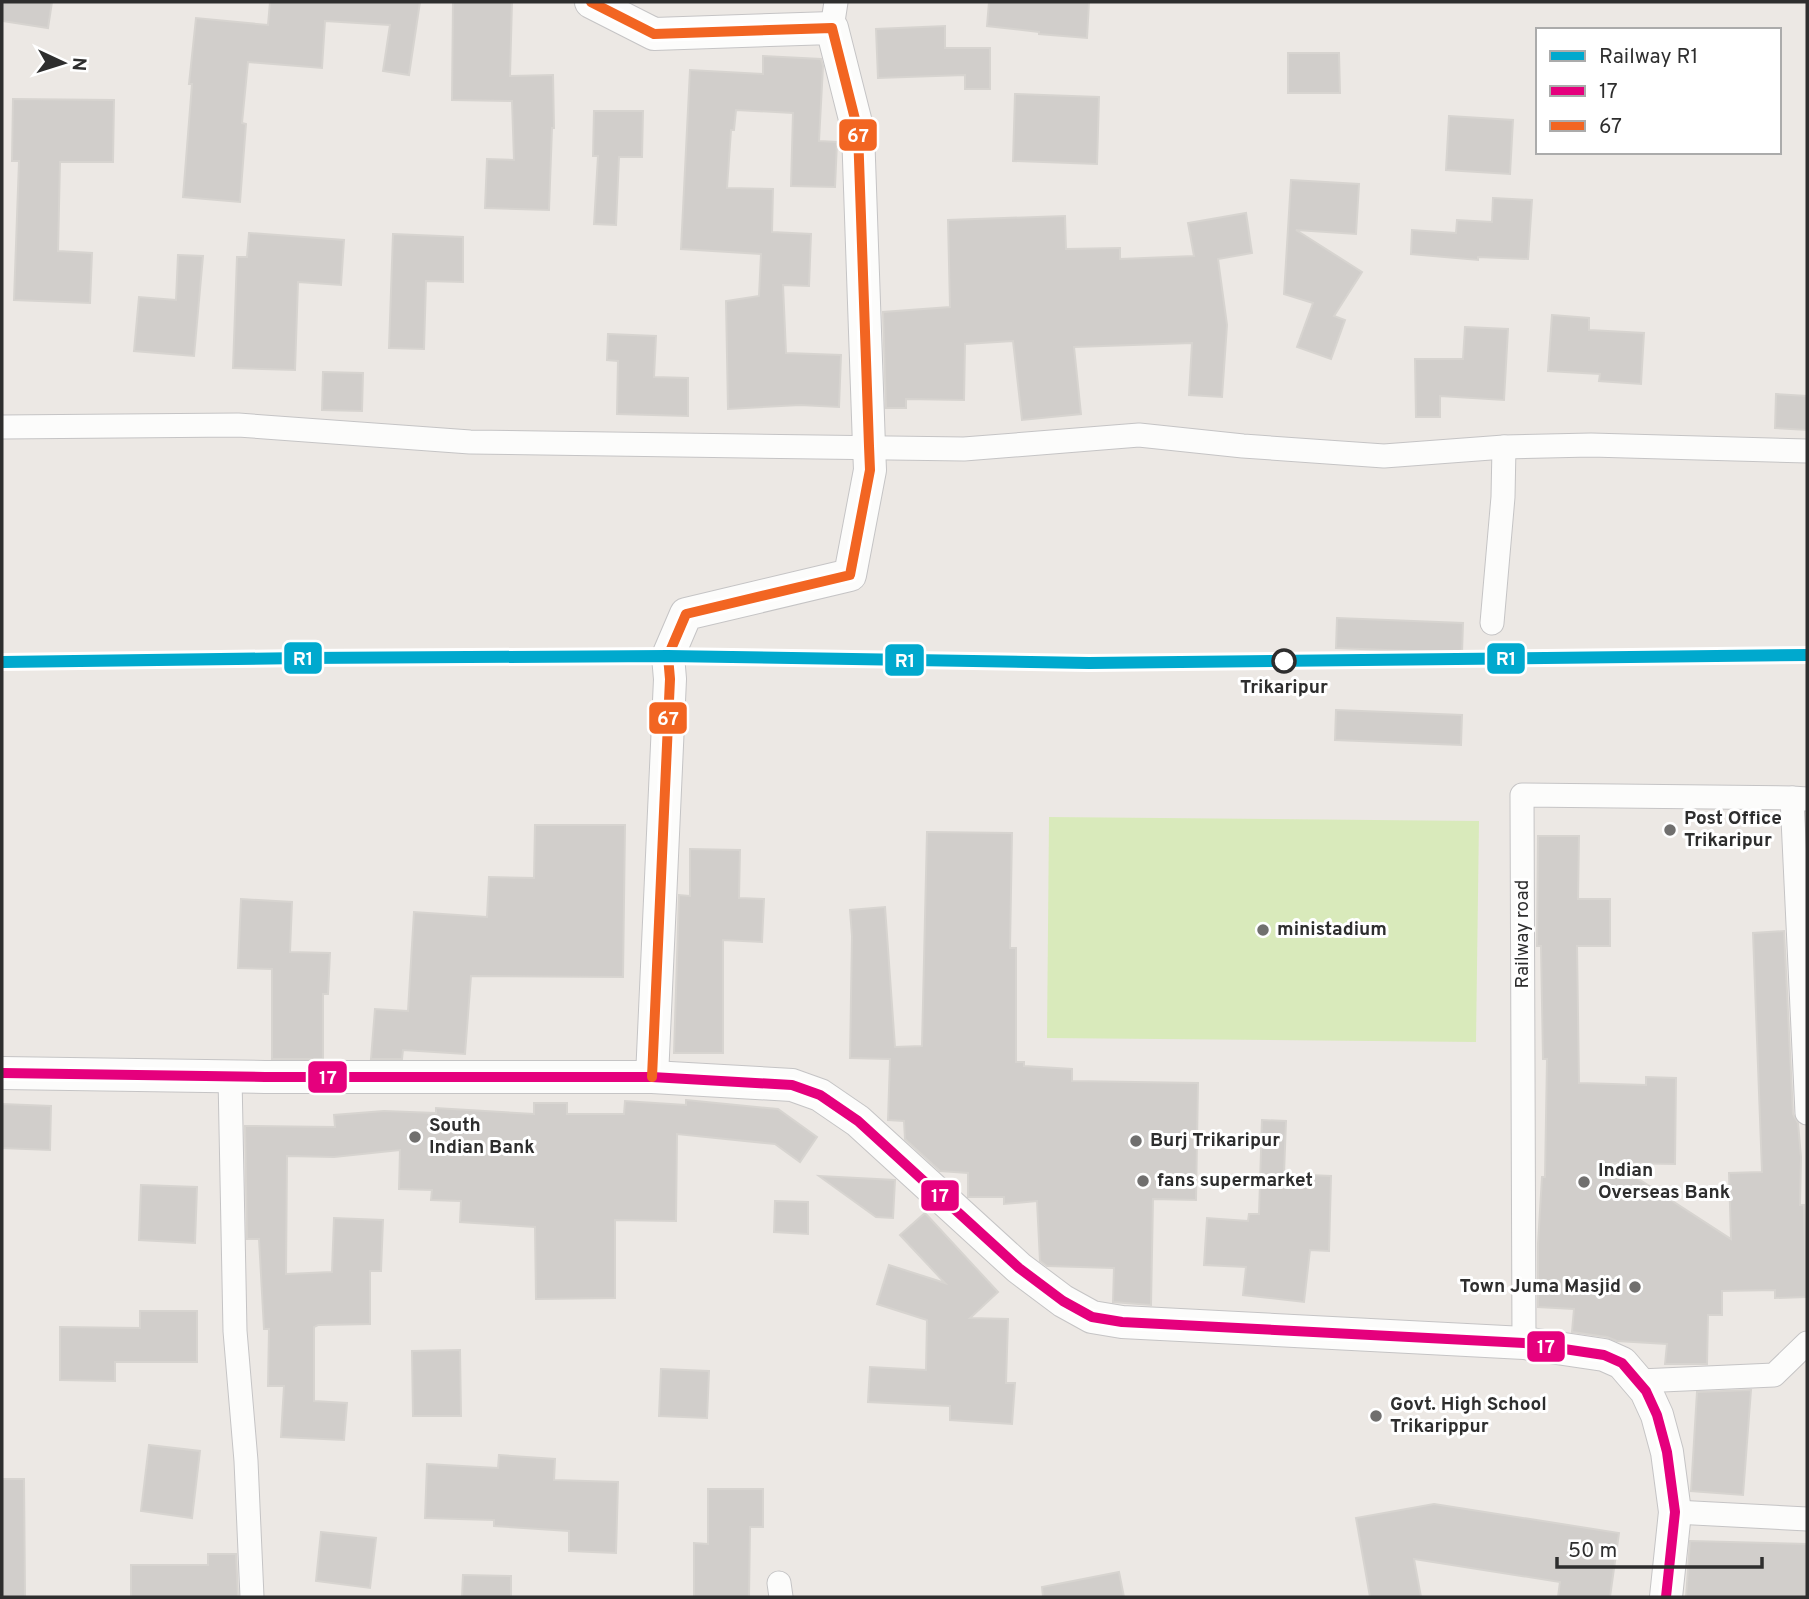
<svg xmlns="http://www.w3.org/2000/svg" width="1809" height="1599" font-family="Overpass,sans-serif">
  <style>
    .pitch { fill: #d9eabb }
    .building { fill: #d1cecb; stroke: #d7d4d0; stroke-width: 2 }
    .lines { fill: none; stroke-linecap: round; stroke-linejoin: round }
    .street-casing { stroke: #c5c4c5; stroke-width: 25 }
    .secondary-casing { stroke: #c5c4c5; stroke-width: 34 }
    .street { stroke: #fcfcfb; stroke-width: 23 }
    .secondary { stroke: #fcfcfb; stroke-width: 32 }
    .bus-1-casing { stroke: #fff; stroke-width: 16 }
    .bus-2-casing { stroke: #fff; stroke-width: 16 }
    .bus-1 { stroke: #e5007d; stroke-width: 10 }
    .bus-2 { stroke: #f26522; stroke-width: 10 }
    .rail-1-casing { stroke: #fff; stroke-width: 18 }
    .rail-1 { stroke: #00a9ce; stroke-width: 12 }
    .stop-dot { fill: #fff; stroke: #2e2e2e; stroke-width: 3.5 }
    .poi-dot { fill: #706f6e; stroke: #fff; stroke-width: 2.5 }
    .labels { text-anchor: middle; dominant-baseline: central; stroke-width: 6; stroke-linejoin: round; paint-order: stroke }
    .stop-label { font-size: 19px; font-weight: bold; fill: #2e2e2e; stroke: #fff }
    .poi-label { font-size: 19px; font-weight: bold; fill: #2e2e2e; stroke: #fff; text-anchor: start }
    .street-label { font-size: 19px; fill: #2e2e2e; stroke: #fff }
    .line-badge { stroke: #fff; stroke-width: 2.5 }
    .badge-label { font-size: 19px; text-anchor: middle; font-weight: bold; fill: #fff }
  </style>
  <rect width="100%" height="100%" fill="#ece8e4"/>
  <!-- pitch -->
  <polygon class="pitch" points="1049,817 1479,821 1476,1042 1047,1038"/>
  <!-- building -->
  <g class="building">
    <polygon points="2,2 52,2 48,28 2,21"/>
    <polygon points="270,2 420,2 409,75 383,71 390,25 325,21 322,68 248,62 242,123 246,124 240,202 183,197 192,84 189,84 196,18 268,25"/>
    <polygon points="453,2 512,2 510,76 553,75 554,128 552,128 549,210 485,208 487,159 514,160 512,101 452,100"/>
    <polygon points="989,2 1089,2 1087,38 1039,34 1039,32 987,26"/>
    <polygon points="945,26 945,48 990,48 990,89 965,89 965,75 878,78 876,29"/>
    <polygon points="1288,53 1339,53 1340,93 1288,93"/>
    <polygon points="763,56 821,59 823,66 819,141 837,142 835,187 791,186 793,113 736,110 734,130 731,130 727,188 773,189 772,232 811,234 809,286 783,285 786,353 841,355 839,407 800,405 728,409 726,301 759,296 761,254 681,249 690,70 763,74"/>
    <polygon points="1015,94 1099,97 1097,164 1013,161"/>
    <polygon points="13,99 114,100 113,162 60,162 58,251 92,253 90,303 14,300 19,161 12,161"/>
    <polygon points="594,111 643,111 642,157 619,157 616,225 594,224 598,156 593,156"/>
    <polygon points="1449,116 1513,120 1510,174 1446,170"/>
    <polygon points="1291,180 1359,184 1356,234 1296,230 1362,272 1334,316 1345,320 1331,359 1297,347 1313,303 1284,294"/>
    <polygon points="1493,198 1532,200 1528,259 1478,257 1478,260 1411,254 1412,230 1456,233 1457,220 1492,222"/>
    <polygon points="1246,213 1252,253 1218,259 1227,325 1222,397 1189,395 1192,343 1074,347 1081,414 1022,420 1013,341 965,344 964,400 906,399 906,408 886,408 883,312 950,307 948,220 1065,216 1066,249 1120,248 1120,259 1194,256 1188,223"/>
    <polygon points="249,233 344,240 341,285 298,282 295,370 233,368 237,257 247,257"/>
    <polygon points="393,234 463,237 463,282 426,281 424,349 389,348"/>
    <polygon points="178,255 203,256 194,356 134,351 139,297 176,300"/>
    <polygon points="1552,315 1589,318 1589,330 1644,333 1641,384 1599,381 1600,374 1548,371"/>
    <polygon points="1465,327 1508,329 1504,400 1440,396 1440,417 1416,417 1415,359 1463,359"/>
    <polygon points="608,334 656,336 654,377 688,378 688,416 617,414 618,361 607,360"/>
    <polygon points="323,372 363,373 362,411 322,410"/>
    <polygon points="1776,394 1807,396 1807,430 1775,428"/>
    <polygon points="1337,618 1463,623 1462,653 1336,648"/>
    <polygon points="1336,710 1462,715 1461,745 1335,740"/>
    <polygon points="535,825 625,825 623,977 471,976 465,1054 403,1050 402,1059 371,1059 375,1009 408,1011 414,912 487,917 489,877 534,878"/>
    <polygon points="927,832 1012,833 1010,948 1016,948 1016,1062 1024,1062 1024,1066 1072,1069 1072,1081 1198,1083 1196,1200 1153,1199 1151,1305 1113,1302 1114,1268 1047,1266 1040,1261 1037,1201 1004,1204 1004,1197 968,1197 968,1173 940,1171 905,1139 904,1121 888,1120 890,1059 850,1058 852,936 850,910 885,907 895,1047 922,1046"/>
    <polygon points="1538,836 1579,836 1578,899 1610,899 1610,946 1577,946 1579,1083 1646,1085 1646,1077 1676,1078 1675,1164 1614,1163 1731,1239 1729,1173 1762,1172 1753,933 1784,931 1793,1114 1798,1123 1801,1157 1800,1205 1804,1205 1806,1297 1775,1298 1775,1290 1722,1291 1722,1315 1708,1315 1707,1364 1665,1364 1667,1344 1617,1341 1607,1337 1572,1332 1574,1309 1538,1307 1538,1244 1542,1177 1545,1177 1547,1059 1543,1059 1541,946 1537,946"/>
    <polygon points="690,849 740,850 739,898 764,899 762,942 723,940 723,1053 674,1053 679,895 690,896"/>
    <polygon points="241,899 292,902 290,952 330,953 328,994 323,994 323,1059 272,1059 272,969 238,968"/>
    <polygon points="686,1100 778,1109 817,1137 800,1162 775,1144 677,1134 676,1221 615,1220 615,1298 536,1299 535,1227 460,1222 461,1201 431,1200 432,1190 399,1189 400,1150 334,1157 287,1156 286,1274 332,1272 334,1218 383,1220 381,1271 370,1271 370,1324 318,1325 314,1327 314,1401 347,1403 344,1440 281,1437 284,1386 268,1386 269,1329 264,1329 259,1239 247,1239 245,1126 335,1127 334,1115 384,1111 436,1113 436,1108 534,1114 534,1103 567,1103 567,1114 624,1114 625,1101 686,1105"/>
    <polygon points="2,1104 51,1106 50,1150 2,1148"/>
    <polygon points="1262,1120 1286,1121 1284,1174 1331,1176 1329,1251 1310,1250 1304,1302 1243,1295 1246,1267 1204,1265 1207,1218 1248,1221 1249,1214 1259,1214"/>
    <polygon points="819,1176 895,1180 893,1218 876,1217"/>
    <polygon points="141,1185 197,1187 195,1243 139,1240"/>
    <polygon points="775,1201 808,1202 808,1234 774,1232"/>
    <polygon points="925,1213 998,1292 970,1318 1008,1319 1006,1383 1015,1383 1012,1424 950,1420 950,1406 868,1402 870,1367 926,1370 927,1320 877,1304 889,1265 945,1283 900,1235"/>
    <polygon points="140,1311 197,1311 197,1362 115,1362 115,1381 60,1380 60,1327 140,1328"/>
    <polygon points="460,1350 461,1416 413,1416 412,1351"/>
    <polygon points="661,1369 709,1371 707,1418 659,1416"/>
    <polygon points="1751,1390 1743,1495 1691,1491 1697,1392"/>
    <polygon points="149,1445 200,1451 192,1518 141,1511"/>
    <polygon points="499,1455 555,1459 554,1480 618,1482 616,1553 569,1551 569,1531 494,1526 494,1520 425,1518 427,1464 498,1468"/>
    <polygon points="2,1479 24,1479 25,1597 2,1597"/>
    <polygon points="708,1489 763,1489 763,1527 750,1527 749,1597 694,1597 694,1543 708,1544"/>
    <polygon points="1434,1504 1619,1533 1610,1597 1558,1597 1560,1582 1414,1559 1421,1597 1370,1597 1356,1518"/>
    <polygon points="321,1532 376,1538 370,1588 316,1581"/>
    <polygon points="1690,1541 1807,1544 1807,1597 1686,1597"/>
    <polygon points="208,1554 236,1554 238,1597 131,1597 131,1565 208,1565"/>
    <polygon points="1119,1572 1124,1597 1043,1597 1042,1587"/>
    <polygon points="463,1575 511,1576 511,1597 462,1597"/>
  </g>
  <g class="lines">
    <defs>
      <g id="street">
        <polyline points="832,28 836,2"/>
        <polyline points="2,427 238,425 470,442 964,449 1139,435 1243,446 1384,456 1504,447 1591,445 1807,451"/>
        <polyline points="1492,623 1503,497 1504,447"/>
        <polyline points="1807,799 1792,798 1807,1113"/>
        <polyline points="230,1077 235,1331 246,1461 252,1597"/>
        <polyline points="1524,1343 1522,795 1792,798"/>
        <polyline points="1640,1381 1774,1375 1807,1343"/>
        <polyline points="1675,1512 1807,1519"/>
        <polyline points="779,1583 781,1597"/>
      </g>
      <g id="secondary">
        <polyline points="591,2 654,34 832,28 858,131 869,446 870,470 850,575 686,614 668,656 670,679 652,1077"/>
        <polyline points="2,1073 265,1077 652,1077 792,1085 820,1095 858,1121 1019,1268 1063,1301 1092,1317 1122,1322 1524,1343 1604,1355 1622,1363 1646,1391 1657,1415 1667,1452 1675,1512 1666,1597"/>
      </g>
    </defs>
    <!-- street casing -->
    <use href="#street" class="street-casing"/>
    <!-- secondary casing -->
    <use href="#secondary" class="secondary-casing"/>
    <!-- street -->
    <use href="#street" class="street"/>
    <!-- secondary -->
    <use href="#secondary" class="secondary"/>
    <defs>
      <polyline id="bus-1" points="2,1073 265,1077 652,1077 792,1085 820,1095 858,1121 1019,1268 1063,1301 1092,1317 1122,1322 1524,1343 1604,1355 1622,1363 1646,1391 1657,1415 1667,1452 1675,1512 1666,1597"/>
      <polyline id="bus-2" points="591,2 654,34 832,28 858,131 869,446 870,470 850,575 686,614 668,656 670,679 652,1077"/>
    </defs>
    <!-- bus-1 casing -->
    <use href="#bus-1" class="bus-1-casing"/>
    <!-- bus-2 casing -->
    <use href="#bus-2" class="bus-2-casing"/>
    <!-- bus-1 -->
    <use href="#bus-1" class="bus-1"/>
    <!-- bus-2 -->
    <use href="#bus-2" class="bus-2"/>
    <defs>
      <polyline id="rail-1" points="2,662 303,658 668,656 1089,663 1807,655"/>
    </defs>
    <!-- rail-1 casing -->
    <use href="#rail-1" class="rail-1-casing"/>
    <!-- rail-1 -->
    <use href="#rail-1" class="rail-1"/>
  </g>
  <!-- markers -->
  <circle class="stop-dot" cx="1284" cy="661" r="11"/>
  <g class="poi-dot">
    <circle cx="1670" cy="830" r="7"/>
    <circle cx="1263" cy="930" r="7"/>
    <circle cx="415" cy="1137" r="7"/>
    <circle cx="1136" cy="1141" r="7"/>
    <circle cx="1143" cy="1181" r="7"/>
    <circle cx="1584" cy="1182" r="7"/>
    <circle cx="1635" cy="1287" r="7"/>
    <circle cx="1376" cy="1416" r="7"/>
  </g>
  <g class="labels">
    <!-- stop labels -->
    <g class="stop-label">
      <text x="1284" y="688">Trikaripur</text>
    </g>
    <!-- poi labels -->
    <g class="poi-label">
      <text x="1684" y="819">Post Office<tspan x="1684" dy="22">Trikaripur</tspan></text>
      <text x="1277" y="930">ministadium</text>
      <text x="429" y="1126">South<tspan x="429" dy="22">Indian Bank</tspan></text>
      <text x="1150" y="1141">Burj Trikaripur</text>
      <text x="1598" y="1171">Indian<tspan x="1598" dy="22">Overseas Bank</tspan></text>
      <text x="1157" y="1181">fans supermarket</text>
      <text x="1621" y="1287" text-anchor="end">Town Juma Masjid</text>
      <text x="1390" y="1405">Govt. High School<tspan x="1390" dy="22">Trikarippur</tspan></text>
    </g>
    <!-- street labels -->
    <g class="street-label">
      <text transform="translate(1523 934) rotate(-90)">Railway road</text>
    </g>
  </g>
  <g class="line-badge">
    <rect x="838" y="118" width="40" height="34" rx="7" fill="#f26522"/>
    <rect x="283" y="641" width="40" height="34" rx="7" fill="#00a9ce"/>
    <rect x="1486" y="642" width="40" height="33" rx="7" fill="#00a9ce"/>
    <rect x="884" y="643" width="41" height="34" rx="7" fill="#00a9ce"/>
    <rect x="648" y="701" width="40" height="34" rx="7" fill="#f26522"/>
    <rect x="307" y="1060" width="41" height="34" rx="7" fill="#e5007d"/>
    <rect x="920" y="1179" width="40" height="33" rx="7" fill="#e5007d"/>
    <rect x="1526" y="1330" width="40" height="33" rx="7" fill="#e5007d"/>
  </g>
  <g class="badge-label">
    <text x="858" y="142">67</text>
    <text x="303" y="665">R1</text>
    <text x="1506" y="665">R1</text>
    <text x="905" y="667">R1</text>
    <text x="668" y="725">67</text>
    <text x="328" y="1084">17</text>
    <text x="940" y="1202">17</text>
    <text x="1546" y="1353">17</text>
  </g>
  <!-- border -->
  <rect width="1809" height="1599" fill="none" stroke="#2e2e2e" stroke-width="7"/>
  <!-- legend -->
  <rect x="1536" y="28" width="245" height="126" fill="#ffffff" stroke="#ababab" stroke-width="2"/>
  <rect x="1550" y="51" width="35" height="10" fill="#00a9ce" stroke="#ababab" stroke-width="2"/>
  <text x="1599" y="63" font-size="21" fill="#2e2e2e">Railway R1</text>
  <rect x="1550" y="86" width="35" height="10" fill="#e5007d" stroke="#ababab" stroke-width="2"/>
  <text x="1599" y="98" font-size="21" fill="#2e2e2e">17</text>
  <rect x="1550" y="121" width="35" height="10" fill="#f26522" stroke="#ababab" stroke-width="2"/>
  <text x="1599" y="133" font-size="21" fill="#2e2e2e">67</text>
  <!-- north arrow -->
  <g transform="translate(63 63) rotate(94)" stroke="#ffffff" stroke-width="5" paint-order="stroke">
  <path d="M0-5L12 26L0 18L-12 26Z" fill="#2e2e2e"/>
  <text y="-10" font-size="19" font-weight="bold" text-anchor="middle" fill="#2e2e2e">N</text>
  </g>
  <!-- scale -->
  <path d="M1557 1557v10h205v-10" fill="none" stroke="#2e2e2e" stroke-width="3.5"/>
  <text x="1568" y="1557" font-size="21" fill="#2e2e2e" stroke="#ffffff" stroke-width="5" paint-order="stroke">50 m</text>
</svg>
